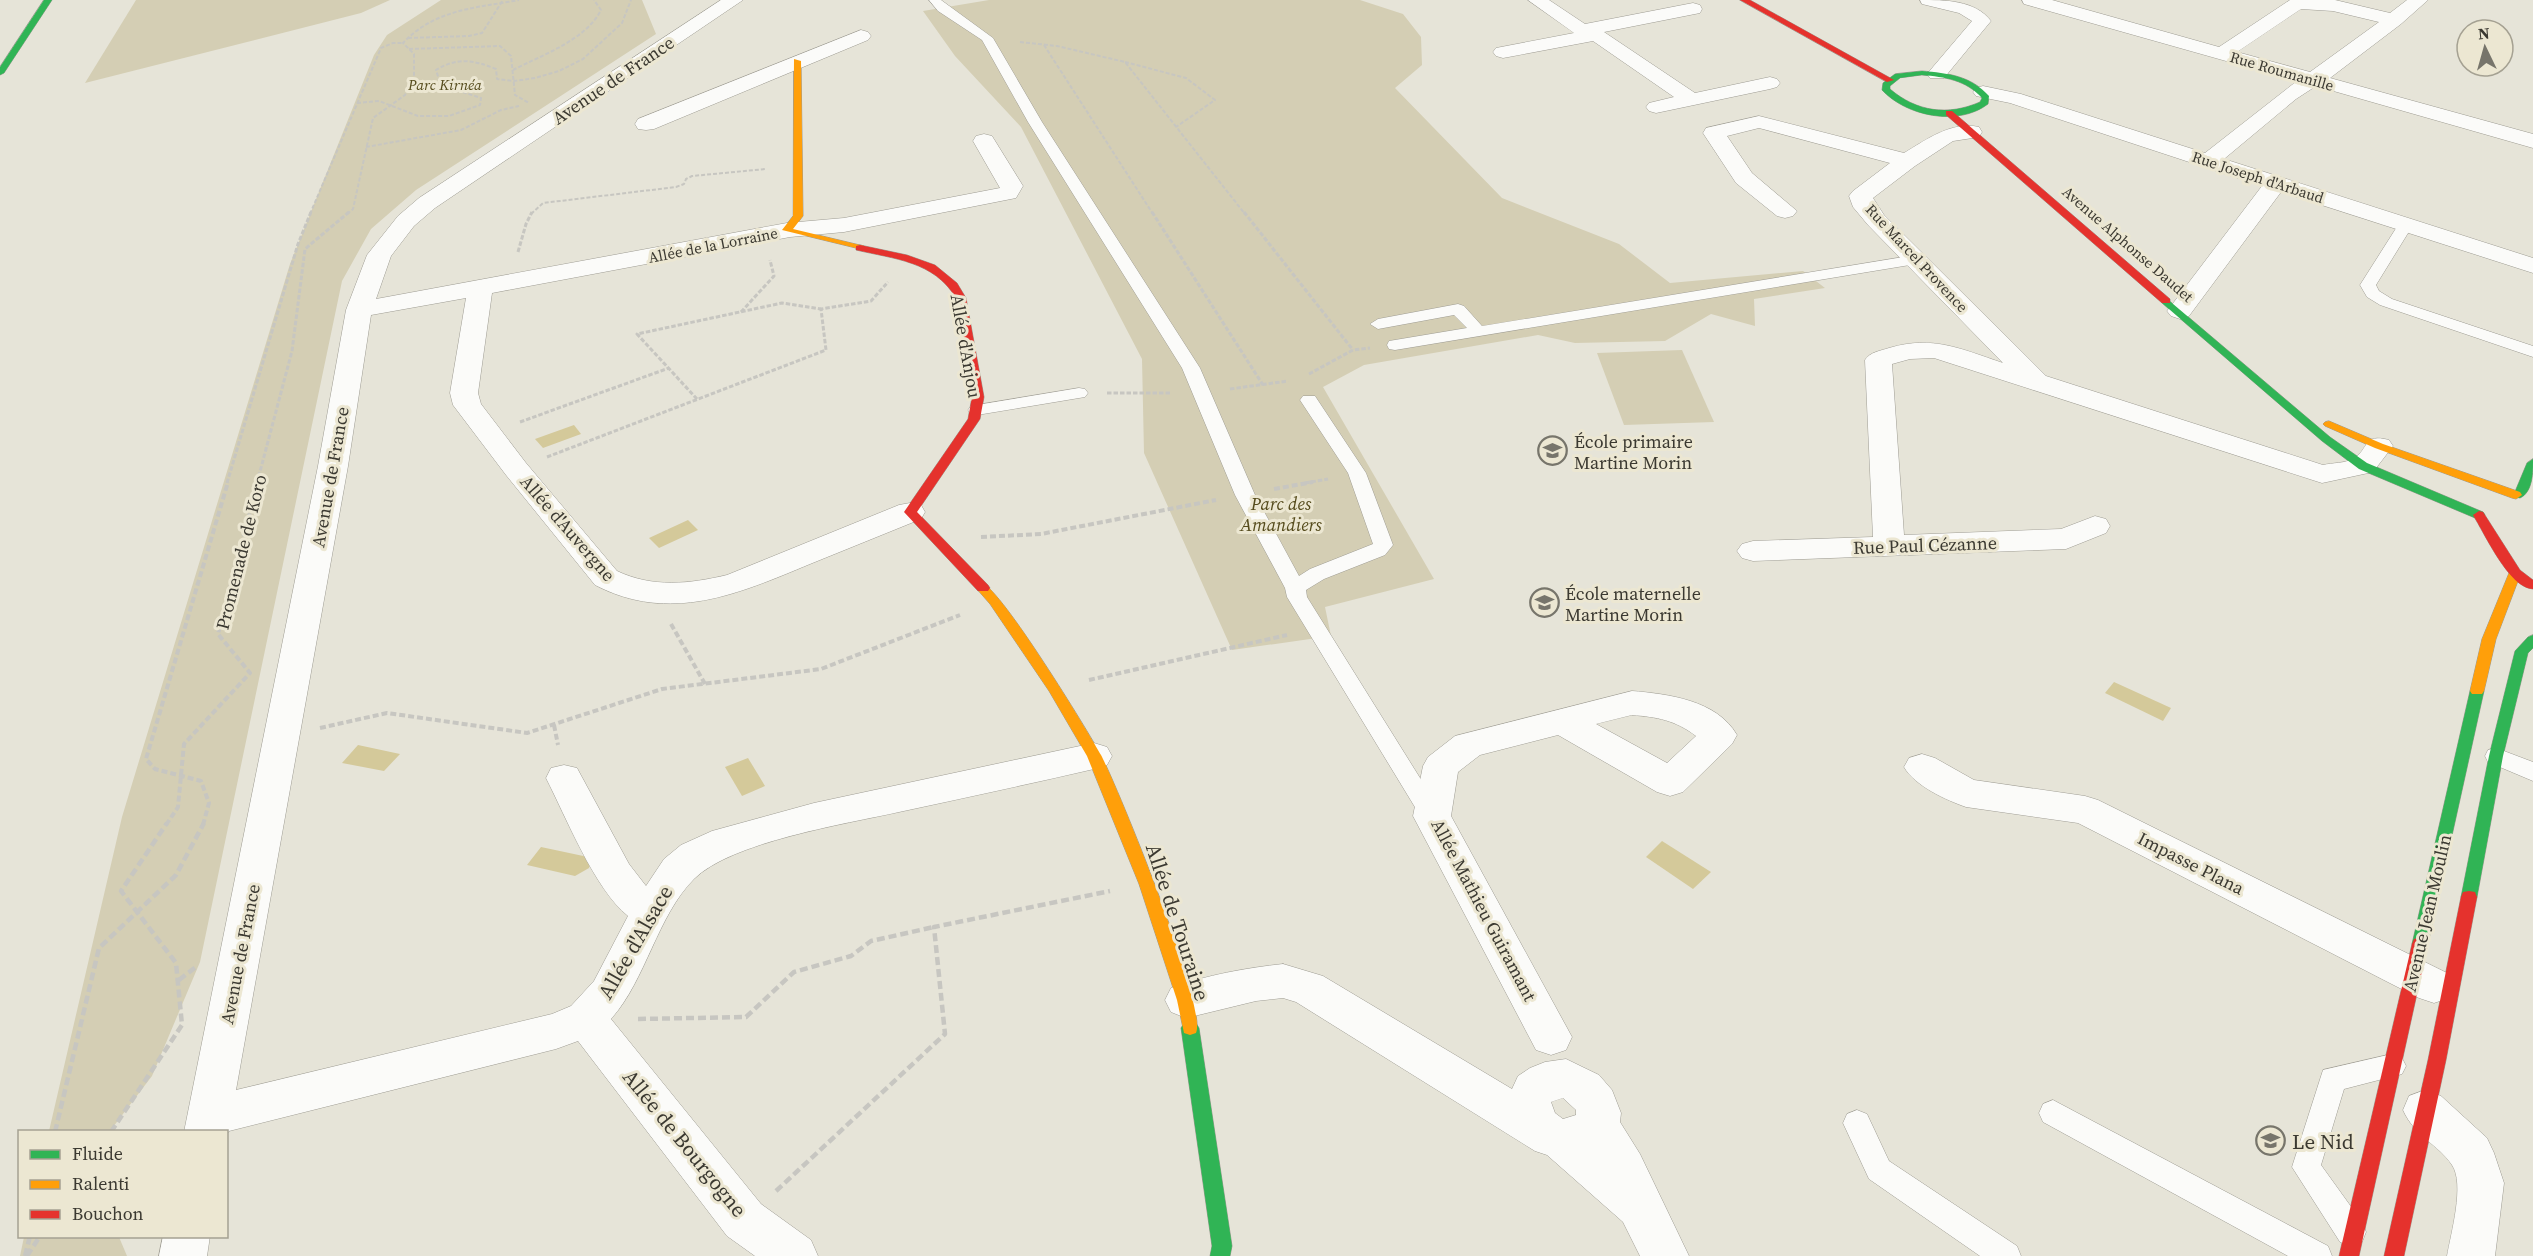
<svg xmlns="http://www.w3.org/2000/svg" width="2533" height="1256" font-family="'Source Serif 4',serif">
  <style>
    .green { fill: #d4ceb4 }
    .water { fill: #d4c99a }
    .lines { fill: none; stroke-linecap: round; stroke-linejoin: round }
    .lane-casing { stroke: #9e9c93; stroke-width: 1 }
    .street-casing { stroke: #9e9c93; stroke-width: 1 }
    .fast-casing { stroke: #9e9c93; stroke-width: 1 }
    .slow-casing { stroke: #9e9c93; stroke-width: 1 }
    .jam-casing { stroke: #9e9c93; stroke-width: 1 }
    .path-far3 { stroke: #c7c6c1; stroke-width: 2; stroke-dasharray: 4 2; stroke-linecap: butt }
    .path-far2 { stroke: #c7c6c1; stroke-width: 3; stroke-dasharray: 4.5 2; stroke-linecap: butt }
    .path-far1 { stroke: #c7c6c1; stroke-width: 4; stroke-dasharray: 6 3; stroke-linecap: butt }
    .path { stroke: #c7c6c1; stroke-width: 4.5; stroke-dasharray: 8 4; stroke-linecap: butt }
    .lane { fill: #fbfbf9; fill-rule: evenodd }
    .street { fill: #fbfbf9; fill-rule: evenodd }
    .fast { fill: #30b455; fill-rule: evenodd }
    .slow { fill: #ff9f0a; fill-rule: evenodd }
    .jam { fill: #e5322d; fill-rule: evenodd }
    .labels { text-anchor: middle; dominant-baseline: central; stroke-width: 6; stroke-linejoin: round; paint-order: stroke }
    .far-street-label { font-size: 15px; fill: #3b3931; stroke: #ece7d2 }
    .far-park-label { font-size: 15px; font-style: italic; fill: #554b1c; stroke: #ece7d2 }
    .street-label { font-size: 18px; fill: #3b3931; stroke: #ece7d2 }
    .poi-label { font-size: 18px; fill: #3b3931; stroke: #ece7d2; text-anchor: start }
    .park-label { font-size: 18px; font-style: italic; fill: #554b1c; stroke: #ece7d2 }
    .near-street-label { font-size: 21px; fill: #3b3931; stroke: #ece7d2 }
    .near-poi-label { font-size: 21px; fill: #3b3931; stroke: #ece7d2; text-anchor: start }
  </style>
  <rect width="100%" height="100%" fill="#e6e4d8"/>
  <!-- green -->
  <g class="green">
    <polygon points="136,0 390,0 361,13 85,83"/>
    <polygon points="441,0 642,0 656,34 416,190 371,229 342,281 200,962 152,1076 110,1131 49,1131 122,817 290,264 374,55 387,35"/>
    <polygon points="989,0 1360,0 1403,14 1421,37 1422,65 1395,88 1502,198 1619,244 1670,283 1803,271 1825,288 1754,299 1755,326 1711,314 1665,341 1575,343 1538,335 1364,365 1323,387 1434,579 1325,607 1331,636 1232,650 1144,453 1142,359 1021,127 955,56 923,11"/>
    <polygon points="1682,350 1714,422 1624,425 1597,353"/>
    <polygon points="24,1237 119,1237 127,1256 20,1256"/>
  </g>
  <!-- water -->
  <g class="water">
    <polygon points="574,425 581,434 543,448 535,439"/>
    <polygon points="688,520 698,530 659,548 649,538"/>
    <polygon points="2114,682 2171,708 2163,721 2105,693"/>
    <polygon points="358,745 400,754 384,771 342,763"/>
    <polygon points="748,758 765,786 742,796 725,767"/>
    <polygon points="1662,841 1711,872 1693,889 1646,857"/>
    <polygon points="541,847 588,857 586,860 590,864 589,868 575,876 527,865"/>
  </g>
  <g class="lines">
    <defs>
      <g id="lane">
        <polygon points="929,0 941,0 993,38 1042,122 1200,368 1255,495 1299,576 1310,569 1373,544 1348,473 1300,400 1303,396 1315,396 1366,473 1393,545 1385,555 1324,579 1306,590 1307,597 1440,810 1444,816 1440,822 1432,825 1424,822 1287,597 1285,588 1235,495 1182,368 1028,122 982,40 938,11"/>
        <polygon points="2405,220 2413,225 2376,285 2379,291 2392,299 2533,346 2533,357 2380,305 2367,297 2360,285 2400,222"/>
        <polygon points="1916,255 1922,257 1924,260 1922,263 1395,350 1389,349 1387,345 1389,341 1467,328 1454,315 1378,329 1370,324 1378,319 1458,304 1464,306 1482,326"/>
        <polygon points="1079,388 1085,389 1088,393 1085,397 977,415 971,414 968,410 971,406"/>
        <polygon points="2496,748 2533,762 2533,781 2488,762 2485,756 2488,750"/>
        <polygon points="2392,1054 2402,1058 2406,1066 2402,1074 2344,1089 2321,1165 2362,1222 2366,1232 2362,1242 2351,1246 2340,1242 2292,1167 2323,1070"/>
        <polygon points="2053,1100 2328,1246 2332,1256 2288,1256 2043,1122 2039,1113 2043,1104"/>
        <polygon points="1857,1110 1867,1114 1889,1161 2017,1246 2021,1256 1980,1256 1869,1179 1843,1123 1847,1114"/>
      </g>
      <g id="street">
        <path d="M 721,0 L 743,0 L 435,208 L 414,226 L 391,256 L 376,299 L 787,223 L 844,218 L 1000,188 L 973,141 L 976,136 L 984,134 L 992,136 L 1023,186 L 1016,198 L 844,232 L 790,237 L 492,293 L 478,393 L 481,404 L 526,463 L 617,571 C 653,588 689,584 727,575 L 899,505 L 910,503 L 921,505 L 925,512 L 921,519 C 884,534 847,549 810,564 C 738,594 670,624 595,585 L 506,475 L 453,405 L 450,393 L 466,298 L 371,315 L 348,466 L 236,1090 L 552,1014 L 571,1006 L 594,981 L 628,916 C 595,890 566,817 546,778 L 551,768 L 564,765 L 577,768 L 629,864 L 646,886 L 664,859 L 681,845 L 712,831 L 814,803 L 1094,743 L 1107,747 L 1112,756 L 1107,765 L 1094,769 C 1029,784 964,798 899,812 C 845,824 731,842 694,879 C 657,916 646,980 611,1019 L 761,1204 L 811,1240 L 818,1256 L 755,1256 L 727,1236 L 578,1041 L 556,1049 L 229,1131 L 226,1136 L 226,1132 L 184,1132 L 318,466 L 346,310 L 367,255 L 398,216 L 419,198 Z"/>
        <polygon points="1528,0 1549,0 1585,24 1693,3 1700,5 1702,9 1700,13 1604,32 1695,93 1770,77 1777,79 1780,83 1777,87 1770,89 1656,113 1649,111 1646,107 1649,103 1674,97 1593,41 1503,58 1496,56 1493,52 1496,48 1574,33"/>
        <path d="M 1920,0 C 1945,0 1975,0 1991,21 L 1944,78 L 1930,78 L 1927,74 L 1972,21 L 1959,13 L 1922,4 Z"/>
        <path d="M 2022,0 L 2052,0 L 2219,47 L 2290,0 L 2335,0 L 2390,13 L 2407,0 L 2428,0 L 2401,24 L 2330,78 L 2533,134 L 2533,148 L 2316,86 L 2296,99 L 2224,159 L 2533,258 L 2533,273 L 2281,192 L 2189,316 L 2180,319 L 2171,316 L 2167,311 L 2171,306 L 2262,186 L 2010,103 L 1976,96 L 1973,92 L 1976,88 L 1983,86 L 2021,94 L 2205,153 L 2297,81 L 2024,4 ZM 2301,9 L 2333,11 L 2379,22 L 2310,72 L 2237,52 Z"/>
        <polygon points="861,30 868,32 871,36 868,40 654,129 646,130 638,129 635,124 638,119"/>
        <path d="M 1759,116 L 1904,153 C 1926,140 1951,121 1979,127 L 1982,132 L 1979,137 L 1953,141 L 1915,166 L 1873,198 L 1884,215 L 2046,376 L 2323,465 C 2332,463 2346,463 2353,459 C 2370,449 2362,433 2389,440 L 2393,446 L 2373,472 L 2322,483 L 1934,358 L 1910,359 L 1892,364 L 1904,535 L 2061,529 L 2095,516 L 2106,519 L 2110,526 L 2106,533 L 2066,549 L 1753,561 L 1742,558 L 1737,551 L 1742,544 L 1753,541 L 1873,537 L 1865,360 C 1870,352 1880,351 1889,348 C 1933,335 1961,349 2003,363 L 1868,225 L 1853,207 L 1849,196 L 1853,191 L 1890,163 L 1759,128 L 1727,136 L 1752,173 L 1797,211 L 1793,216 L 1785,218 L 1777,216 L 1736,183 L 1703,133 L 1706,128 Z"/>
        <path d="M 1632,691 C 1668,694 1717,700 1737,735 L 1732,744 L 1683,792 L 1670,796 L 1657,792 L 1558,735 L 1480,755 L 1458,772 L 1451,816 L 1572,1037 L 1566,1050 L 1551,1055 L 1536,1050 L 1413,816 L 1423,766 L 1428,757 L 1455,736 ZM 1632,715 C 1657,717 1675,720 1696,736 L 1667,763 L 1596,724 Z"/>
        <path d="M 1922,754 L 1935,758 L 1974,780 L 2085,796 L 2098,800 L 2449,974 L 2455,986 L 2449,998 L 2434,1003 L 2419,998 L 2078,823 L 1966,807 C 1946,800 1915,786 1904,767 L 1909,758 Z"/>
        <path d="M 1283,964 L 1323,976 L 1512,1089 L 1518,1076 L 1530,1068 L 1545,1062 L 1566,1059 L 1599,1075 L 1612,1090 L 1621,1113 L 1620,1122 L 1640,1154 L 1689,1256 L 1640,1256 L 1623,1222 L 1547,1155 L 1535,1151 L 1296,1002 L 1283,998 L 1256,1001 L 1186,1018 L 1171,1012 L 1165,1000 L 1171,988 C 1207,975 1246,968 1283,964 ZM 1563,1098 L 1576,1110 L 1576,1115 L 1563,1119 L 1555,1113 L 1551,1102 Z"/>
        <path d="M 2425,1090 L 2441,1096 L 2487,1138 L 2494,1153 L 2504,1183 L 2495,1256 L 2447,1256 C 2451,1233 2465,1184 2452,1165 C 2438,1144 2415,1137 2403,1110 L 2409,1096 Z"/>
        <polygon points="163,1236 210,1236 207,1256 159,1256"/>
      </g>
      <g id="fast">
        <polygon points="44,0 52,0 4,73 0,75 0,67"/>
        <path d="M 1922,71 C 1948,73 1971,76 1989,96 L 1988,104 C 1958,127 1906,116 1882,90 L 1883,83 L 1895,74 ZM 1922,75 C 1945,77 1966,80 1982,98 L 1980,102 C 1948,116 1917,112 1890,89 L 1890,86 L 1900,78 Z"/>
        <polygon points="2166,298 2330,437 2367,463 2483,512 2485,515 2483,518 2475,518 2359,469 2322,441 2162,303 2161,301"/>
        <path d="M 2533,459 C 2533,472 2533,492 2520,498 L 2516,497 L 2514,494 L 2527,463 Z"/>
        <polygon points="2533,635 2533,648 2528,653 2503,756 2477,897 2475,902 2469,903 2463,902 2461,897 2489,756 2515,651 2528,637"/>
        <polygon points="2477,686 2484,691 2428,944 2426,949 2420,951 2414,949 2412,944 2470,691"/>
        <polygon points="1190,1021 1196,1023 1199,1028 1232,1246 1230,1256 1210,1256 1212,1246 1181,1028 1184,1023"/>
      </g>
      <g id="slow">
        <polygon points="794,59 801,61 803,216 793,229 864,246 864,250 782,230 793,216"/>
        <polygon points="2329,421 2383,444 2520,492 2522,495 2516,499 2512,498 2375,448 2325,426 2323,424 2325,422"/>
        <polygon points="2515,569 2521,573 2496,639 2484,691 2482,694 2472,694 2470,691 2482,639 2509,573"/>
        <path d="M 983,584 C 1001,589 1088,731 1101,755 C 1119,790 1208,1008 1196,1033 L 1190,1035 L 1184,1033 L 1177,1000 L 1139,884 L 1087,756 L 1049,691 L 990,604 L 976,588 Z"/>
      </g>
      <g id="jam">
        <polygon points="1740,0 1750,0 1894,80 1887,82"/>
        <polygon points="1946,111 1952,111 2170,299 2170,303 2162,303 1946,115"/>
        <path d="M 860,245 L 907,255 L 935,265 L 957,283 L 966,298 L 984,397 L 980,419 L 917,512 L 988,585 L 990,588 L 988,591 L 978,591 L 904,512 L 968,419 L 972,397 L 956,298 C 934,261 894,259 856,250 L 856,246 Z"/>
        <path d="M 2479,511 L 2483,512 L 2520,570 L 2533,580 L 2533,589 C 2509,588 2485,534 2473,515 Z"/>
        <polygon points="2469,891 2475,892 2477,897 2446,1060 2404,1256 2384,1256 2428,1060 2461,897 2463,892"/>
        <polygon points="2420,937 2426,939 2428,944 2359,1256 2339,1256 2412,944 2414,939"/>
      </g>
    </defs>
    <!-- lane casing -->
    <use href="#lane" class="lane-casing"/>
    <!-- street casing -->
    <use href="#street" class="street-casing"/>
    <!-- fast casing -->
    <use href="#fast" class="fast-casing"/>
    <!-- slow casing -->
    <use href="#slow" class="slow-casing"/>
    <!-- jam casing -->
    <use href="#jam" class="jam-casing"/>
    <!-- path-far3 -->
    <g class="path-far3">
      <polyline points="408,38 469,36 482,33 503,0"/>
      <polyline points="1020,42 1057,46 1125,62 1245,214"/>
      <polyline points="1044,45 1153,214"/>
      <polyline points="409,49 500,46 511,56 515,95 529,103"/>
      <polyline points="1125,62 1186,78 1215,100 1176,127"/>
      <path d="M 513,70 C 542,55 586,40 601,10 L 594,0"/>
      <path d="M 357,103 L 379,101 L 418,116 L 449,116 L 480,105 L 481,98 L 441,85 L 436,70 C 457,57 474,60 496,69 L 497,79 L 514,81 L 535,78 L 559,71 L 583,59 L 622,23 L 631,0"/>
      <polyline points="366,147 461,130 501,110 519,106"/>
      <polyline points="310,214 381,48 393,43 403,43"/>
      <path d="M 347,214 L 353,209 L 373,118 L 405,95 L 414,79 L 414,54 L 403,43 C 435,9 476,8 519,0"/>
      <polyline points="531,214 543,203 676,187 684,184 686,179 692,176 766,169"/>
    </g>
    <!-- path-far2 -->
    <g class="path-far2">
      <polyline points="1152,212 1263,385"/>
      <polyline points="1244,212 1353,350"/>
      <polyline points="518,252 526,224 532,212"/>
      <polyline points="741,312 774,276 770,260"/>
      <polyline points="1309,374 1353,350 1370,348"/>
      <polyline points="1230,389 1288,381"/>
      <polyline points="1107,393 1171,393"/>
      <polyline points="697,399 637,334 782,303 821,309"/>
      <polyline points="520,422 669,368"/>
      <polyline points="547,457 826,350 821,309 871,301 888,282"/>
      <polyline points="227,483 298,244 311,212"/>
      <polyline points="257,483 292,351 305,249 349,212"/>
      <polyline points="1305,483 1328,479"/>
    </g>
    <!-- path-far1 -->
    <g class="path-far1">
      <polyline points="1274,489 1313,482"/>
      <polyline points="981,537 1041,534 1216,500"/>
      <polyline points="671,624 705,684"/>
      <polyline points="1089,680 1287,635"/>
      <polyline points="554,725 558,745"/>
      <polyline points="320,728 387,713 527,733 662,689 821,669 960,615"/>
      <polyline points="166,825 178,807 184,744 250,673 218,634 258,482"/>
      <polyline points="203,825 209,803 201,781 155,769 146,759 228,482"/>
    </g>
    <!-- path -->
    <g class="path">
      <polyline points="179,980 197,966"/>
      <polyline points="638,1019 746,1017 794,972 851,956 871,941 934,927"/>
      <polyline points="55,1132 99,948 176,875 204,823"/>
      <polyline points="111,1132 182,1025 176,963 121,891 167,823"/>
      <polyline points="776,1191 945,1034 934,927 1110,891"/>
      <polyline points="25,1256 30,1236"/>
      <polyline points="27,1256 40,1236"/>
    </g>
    <!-- lane -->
    <use href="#lane" class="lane"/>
    <!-- street -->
    <use href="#street" class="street"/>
    <!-- fast -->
    <use href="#fast" class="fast"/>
    <!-- slow -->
    <use href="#slow" class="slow"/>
    <!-- jam -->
    <use href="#jam" class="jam"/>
  </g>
  <!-- icons -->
  <defs>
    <symbol id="school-ring" viewBox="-11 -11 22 22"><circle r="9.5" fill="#ece7d2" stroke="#77756b" stroke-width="1.5"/><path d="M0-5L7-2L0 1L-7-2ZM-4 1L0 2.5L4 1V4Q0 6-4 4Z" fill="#77756b"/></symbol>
  </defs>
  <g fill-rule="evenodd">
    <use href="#school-ring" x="1536" y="434" width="33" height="33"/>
    <use href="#school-ring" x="1528" y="586" width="33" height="33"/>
    <use href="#school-ring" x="2254" y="1124" width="33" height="33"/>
  </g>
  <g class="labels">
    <!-- far-street labels -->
    <g class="far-street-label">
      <text transform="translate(2282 71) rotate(16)">Rue Roumanille</text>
      <text transform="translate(2258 177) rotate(18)">Rue Joseph d'Arbaud</text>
      <text transform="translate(2128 244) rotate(41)">Avenue Alphonse Daudet</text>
      <text transform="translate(713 245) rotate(-11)">Allée de la Lorraine</text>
      <text transform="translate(1917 258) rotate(47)">Rue Marcel Provence</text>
    </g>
    <!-- far-park labels -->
    <g class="far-park-label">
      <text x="445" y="84">Parc Kirnéa</text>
    </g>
    <!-- street labels -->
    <g class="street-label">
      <text transform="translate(613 80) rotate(-34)">Avenue de France</text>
      <text transform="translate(966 346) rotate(80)">Allée d'Anjou</text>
      <text transform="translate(330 477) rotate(-80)">Avenue de France</text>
      <text transform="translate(568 528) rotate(49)">Allée d'Auvergne</text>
      <text transform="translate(1925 545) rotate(-2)">Rue Paul Cézanne</text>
      <text transform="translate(241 552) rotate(-76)">Promenade de Koro</text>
      <text transform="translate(2191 863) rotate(27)">Impasse Plana</text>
      <text transform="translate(1484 910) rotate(62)">Allée Mathieu Guiramant</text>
      <text transform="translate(2427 913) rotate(-77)">Avenue Jean Moulin</text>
      <text transform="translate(240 954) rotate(-79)">Avenue de France</text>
    </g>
    <!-- poi labels -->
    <g class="poi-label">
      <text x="1574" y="441">École primaire<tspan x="1574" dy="21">Martine Morin</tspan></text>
      <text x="1565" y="593">École maternelle<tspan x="1565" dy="21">Martine Morin</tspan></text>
    </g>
    <!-- park labels -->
    <g class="park-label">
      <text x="1281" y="503">Parc des<tspan x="1281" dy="21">Amandiers</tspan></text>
    </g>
    <!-- near-street labels -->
    <g class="near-street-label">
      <text transform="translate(1178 922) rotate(72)">Allée de Touraine</text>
      <text transform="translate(635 942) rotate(-60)">Allée d'Alsace</text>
      <text transform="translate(685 1143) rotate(51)">Allée de Bourgogne</text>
    </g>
    <!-- near-poi labels -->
    <g class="near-poi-label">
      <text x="2292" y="1141">Le Nid</text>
    </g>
  </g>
  <!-- legend -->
  <rect x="18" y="1130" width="210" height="108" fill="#ece7d2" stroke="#a5a192" stroke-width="1.5"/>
  <rect x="30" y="1150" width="30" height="9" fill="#30b455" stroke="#a5a192" stroke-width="1.5"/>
  <text x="72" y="1160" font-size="18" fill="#3b3931">Fluide</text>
  <rect x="30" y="1180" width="30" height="9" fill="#ff9f0a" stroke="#a5a192" stroke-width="1.5"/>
  <text x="72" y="1190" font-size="18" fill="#3b3931">Ralenti</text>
  <rect x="30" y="1210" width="30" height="9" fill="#e5322d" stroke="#a5a192" stroke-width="1.5"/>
  <text x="72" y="1220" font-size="18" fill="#3b3931">Bouchon</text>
  <!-- north arrow -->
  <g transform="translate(2485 48) rotate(355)"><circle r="28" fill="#ece7d2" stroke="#a5a192" stroke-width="1.5"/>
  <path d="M0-4.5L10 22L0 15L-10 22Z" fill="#77756b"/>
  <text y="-9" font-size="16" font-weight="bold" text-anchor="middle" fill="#3b3931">N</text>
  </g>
</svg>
